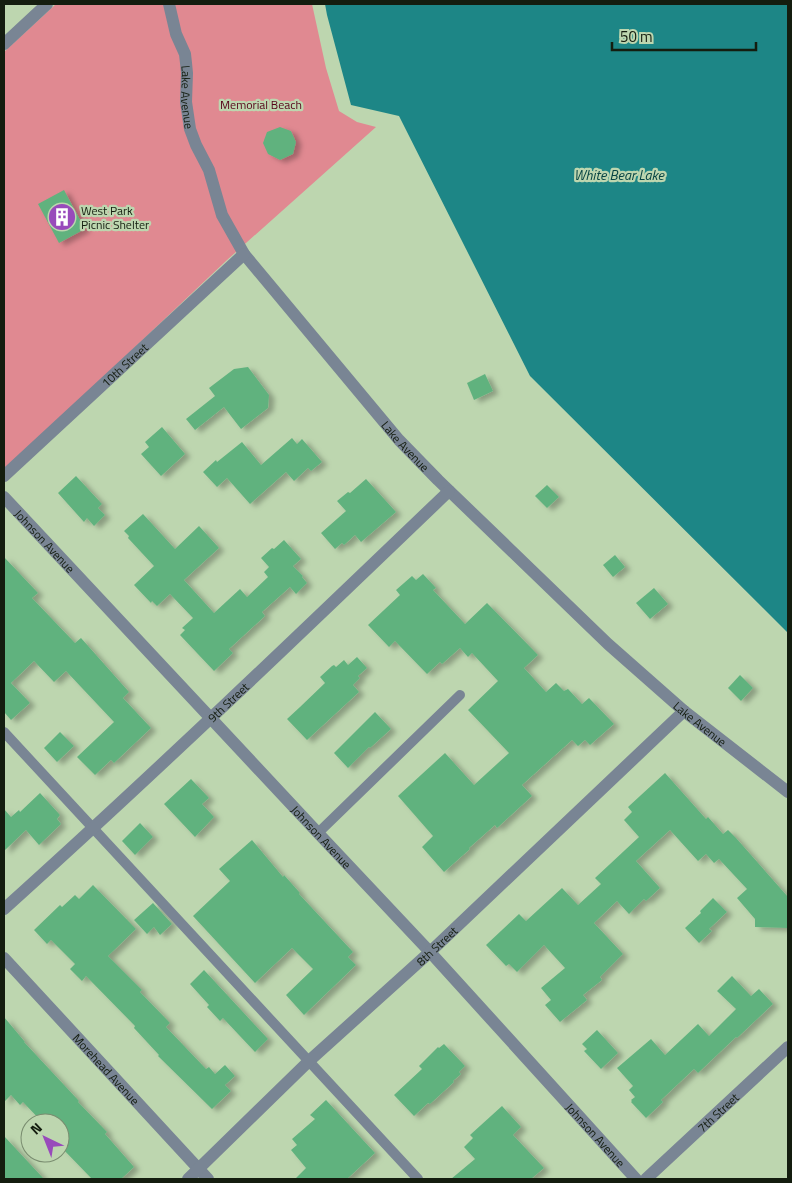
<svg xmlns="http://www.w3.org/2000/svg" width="792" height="1183" font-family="'Titillium Web',sans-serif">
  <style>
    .green { fill: #e08991 }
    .water { fill: #1d8686 }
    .building { fill: #61b27e; filter: url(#shadow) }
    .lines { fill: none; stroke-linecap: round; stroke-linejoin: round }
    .lane { stroke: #798594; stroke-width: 10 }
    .street { stroke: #798594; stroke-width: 12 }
    .labels { text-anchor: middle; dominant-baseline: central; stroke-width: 4.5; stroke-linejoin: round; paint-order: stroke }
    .street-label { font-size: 12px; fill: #141d0f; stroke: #bdd6af }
    .park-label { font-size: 12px; fill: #57031a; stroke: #bdd6af }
    .poi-label { font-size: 12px; fill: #141d0f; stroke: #bdd6af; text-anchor: start }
    .water-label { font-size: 14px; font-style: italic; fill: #074443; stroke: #bdd6af }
  </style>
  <defs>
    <filter id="shadow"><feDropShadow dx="5.5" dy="3" stdDeviation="2.5" flood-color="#0004"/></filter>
  </defs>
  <rect width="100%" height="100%" fill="#bdd6af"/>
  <!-- green -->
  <polygon class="green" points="56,4 312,4 326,68 339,111 357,122 376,127 227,260 6,469 4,469 4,52"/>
  <!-- water -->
  <polygon class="water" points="325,4 788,4 788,633 530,376 399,116 351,105 327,15"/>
  <!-- building -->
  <g class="building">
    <polygon points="280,127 291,131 296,142 293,154 280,160 268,154 263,143 267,132"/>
    <polygon points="64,190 85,229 59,243 38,204"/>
    <polygon points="248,367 269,395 268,408 241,429 224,407 195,430 186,419 215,396 209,388 234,369"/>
    <polygon points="485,374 493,391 474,400 467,383"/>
    <polygon points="162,427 185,454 161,476 141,454 149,447 145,442"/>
    <polygon points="292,438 297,444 302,439 322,462 311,471 308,468 294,481 286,472 250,504 227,478 217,487 203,472 216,460 217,462 242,442 261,465"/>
    <polygon points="76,476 102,504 98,508 105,515 94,526 87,518 84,522 58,493"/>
    <polygon points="366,479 396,512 361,542 355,535 344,545 342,543 335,549 321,533 346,511 337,501 348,492 350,493"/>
    <polygon points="547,485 559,497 547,508 535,496"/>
    <polygon points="143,514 175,549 199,526 219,548 184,580 214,613 240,589 247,597 268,577 264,572 269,567 261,558 272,548 274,549 284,540 301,559 293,566 303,576 302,577 307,583 296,594 290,587 262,612 265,616 229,649 233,653 214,671 180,635 185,630 182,628 193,618 170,594 157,606 152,601 151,603 134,585 154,566 128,538 129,536 124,531"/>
    <polygon points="615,555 625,567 613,577 603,565"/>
    <polygon points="4,557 38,593 32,598 75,643 81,638 129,692 123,698 151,728 114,763 111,760 95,775 77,757 114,722 66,671 54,682 34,661 11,683 30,703 11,720 4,712"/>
    <polygon points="423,574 436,588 433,590 465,624 487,603 538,655 524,668 546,692 556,683 564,691 568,689 582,704 589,698 614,724 590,745 585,740 578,746 572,740 522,785 532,796 497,828 495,825 469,848 470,849 444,872 422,847 433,836 398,796 445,753 474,785 509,753 468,710 498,681 472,653 468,657 460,648 442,664 440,662 427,674 395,641 389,647 368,625 400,595 396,590 412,576 416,580"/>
    <polygon points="654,588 668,604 650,619 636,603"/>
    <polygon points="357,657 367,668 358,676 360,678 353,685 359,692 307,740 287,719 300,707 325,683 320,677 332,666 334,665 336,667 344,660 348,665"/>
    <polygon points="740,675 753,688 741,701 728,688"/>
    <polygon points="375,712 391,729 370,748 369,747 348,768 334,753"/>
    <polygon points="60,732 74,746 57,762 44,748"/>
    <polygon points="665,773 706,819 708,817 723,834 728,830 736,838 788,897 788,928 755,927 755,919 737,898 747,889 719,859 714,863 706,854 698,861 670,830 636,861 660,888 646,901 644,899 629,914 617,901 594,923 623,954 600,977 602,980 583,995 587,1000 560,1022 545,1005 551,1000 541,988 565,968 544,945 517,972 509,964 506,966 486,945 519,914 526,921 562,888 578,905 601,884 595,878 639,837 624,820 632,812 628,807"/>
    <polygon points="191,779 209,798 202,804 214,817 195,837 164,804"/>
    <polygon points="40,793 60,815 57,819 61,824 39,845 26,830 4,851 4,809 11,817 19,810 20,812"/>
    <polygon points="140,823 153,837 135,855 122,841"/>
    <polygon points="252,840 283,877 284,875 300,893 299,894 353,952 348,957 356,965 304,1015 286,995 313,969 292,948 255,983 193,916 230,881 219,869"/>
    <polygon points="93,885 136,929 108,956 142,990 140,992 170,1023 166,1027 206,1069 209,1067 215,1074 225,1065 235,1076 225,1085 231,1091 212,1109 158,1056 159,1055 134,1028 135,1026 86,976 82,981 70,969 75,964 51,940 47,944 34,930 60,905 62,907 75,895 79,899"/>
    <polygon points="713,898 727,912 709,929 712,931 699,943 685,928 701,913 700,911"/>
    <polygon points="153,903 172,924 160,935 154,927 147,934 134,920"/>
    <polygon points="204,970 268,1039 255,1052 223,1018 220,1021 207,1007 209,1005 190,984"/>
    <polygon points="732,976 751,996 759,989 773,1004 737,1038 736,1037 698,1073 694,1069 661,1100 663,1102 646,1118 631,1102 632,1101 631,1100 635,1097 629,1090 633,1086 617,1068 651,1039 665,1055 698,1024 709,1036 736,1009 717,991"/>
    <polygon points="4,1017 25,1042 24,1042 79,1101 78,1102 107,1132 105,1134 134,1167 121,1179 92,1179 60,1146 60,1123 43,1123 23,1102 20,1105 11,1095 4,1102"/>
    <polygon points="597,1030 618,1053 601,1069 584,1051 587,1049 582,1044"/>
    <polygon points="444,1044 465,1066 459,1072 461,1074 453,1081 454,1082 430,1104 428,1103 414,1116 394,1095 422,1069 419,1066 438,1047 439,1048"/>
    <polygon points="326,1100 375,1153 347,1179 295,1179 306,1168 291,1150 297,1145 292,1139 315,1119 310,1115"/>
    <polygon points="502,1106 521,1127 513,1135 544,1168 531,1179 451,1179 475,1159 464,1147 473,1138 470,1135"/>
    <polygon points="4,1136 44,1179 4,1179"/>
  </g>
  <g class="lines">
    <!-- lane -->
    <g class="lane">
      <polyline points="4,732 418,1179"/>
      <polyline points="318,833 460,695"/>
    </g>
    <!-- street -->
    <g class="street">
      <path id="s1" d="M 169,4 L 176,34 L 185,54 L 186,63 L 187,73 L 186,102 L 190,129 L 196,145 L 209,170 L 222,215 L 244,254 L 399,440 L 438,480 L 608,644 L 684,711 L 788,792"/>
      <polyline points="4,44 47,4"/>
      <path id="s2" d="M 4,476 L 244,254"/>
      <path id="s3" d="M 4,497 L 318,833 L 430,952 L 636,1179"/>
      <path id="s4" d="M 4,909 C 155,773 302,632 449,491"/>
      <path id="s5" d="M 4,958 L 208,1179"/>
      <path id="s6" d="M 188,1179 L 309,1061 L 430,952 L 684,711"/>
      <path id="s7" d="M 646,1179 L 788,1047"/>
    </g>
  </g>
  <!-- icons -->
  <defs>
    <symbol id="building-disc" viewBox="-11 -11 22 22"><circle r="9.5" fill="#984abb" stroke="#bdd6af"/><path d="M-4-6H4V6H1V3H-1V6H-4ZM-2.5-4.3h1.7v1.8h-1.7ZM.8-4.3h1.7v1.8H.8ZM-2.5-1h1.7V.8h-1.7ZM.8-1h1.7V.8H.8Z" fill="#fff"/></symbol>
  </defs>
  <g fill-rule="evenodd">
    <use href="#building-disc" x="46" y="201" width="32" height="32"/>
  </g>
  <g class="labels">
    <!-- street labels -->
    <g class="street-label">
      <text stroke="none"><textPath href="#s1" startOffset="96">Lake Avenue</textPath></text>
      <text stroke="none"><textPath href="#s2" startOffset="164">10th Street</textPath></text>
      <text stroke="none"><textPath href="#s1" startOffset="516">Lake Avenue</textPath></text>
      <text stroke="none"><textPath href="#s3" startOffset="60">Johnson Avenue</textPath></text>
      <text stroke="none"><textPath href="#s4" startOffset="305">9th Street</textPath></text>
      <text stroke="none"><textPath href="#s1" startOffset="921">Lake Avenue</textPath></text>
      <text stroke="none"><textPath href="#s3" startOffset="465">Johnson Avenue</textPath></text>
      <text stroke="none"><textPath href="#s6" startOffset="341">8th Street</textPath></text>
      <text stroke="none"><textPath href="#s5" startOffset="151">Morehead Avenue</textPath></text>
      <text stroke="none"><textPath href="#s7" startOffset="98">7th Street</textPath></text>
      <text stroke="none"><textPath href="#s3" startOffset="870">Johnson Avenue</textPath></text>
    </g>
    <!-- park labels -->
    <g class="park-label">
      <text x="261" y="104">Memorial Beach</text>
    </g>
    <!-- poi labels -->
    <g class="poi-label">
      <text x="81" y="210">West Park<tspan x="81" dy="14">Picnic Shelter</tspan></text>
    </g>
    <!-- water labels -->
    <g class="water-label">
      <text x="619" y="174">White Bear Lake</text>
    </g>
  </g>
  <!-- border -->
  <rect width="792" height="1183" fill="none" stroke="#141d0f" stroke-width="10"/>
  <!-- north arrow -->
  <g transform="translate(45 1138) rotate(317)"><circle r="24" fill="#bdd6af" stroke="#798c6f"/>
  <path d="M0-4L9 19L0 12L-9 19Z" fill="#984abb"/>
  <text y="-8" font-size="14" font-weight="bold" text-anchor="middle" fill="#141d0f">N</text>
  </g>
  <!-- scale -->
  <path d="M612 42v8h144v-8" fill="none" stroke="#141d0f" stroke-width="2.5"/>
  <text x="620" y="42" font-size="15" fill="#141d0f" stroke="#bdd6af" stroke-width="4" paint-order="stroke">50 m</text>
</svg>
